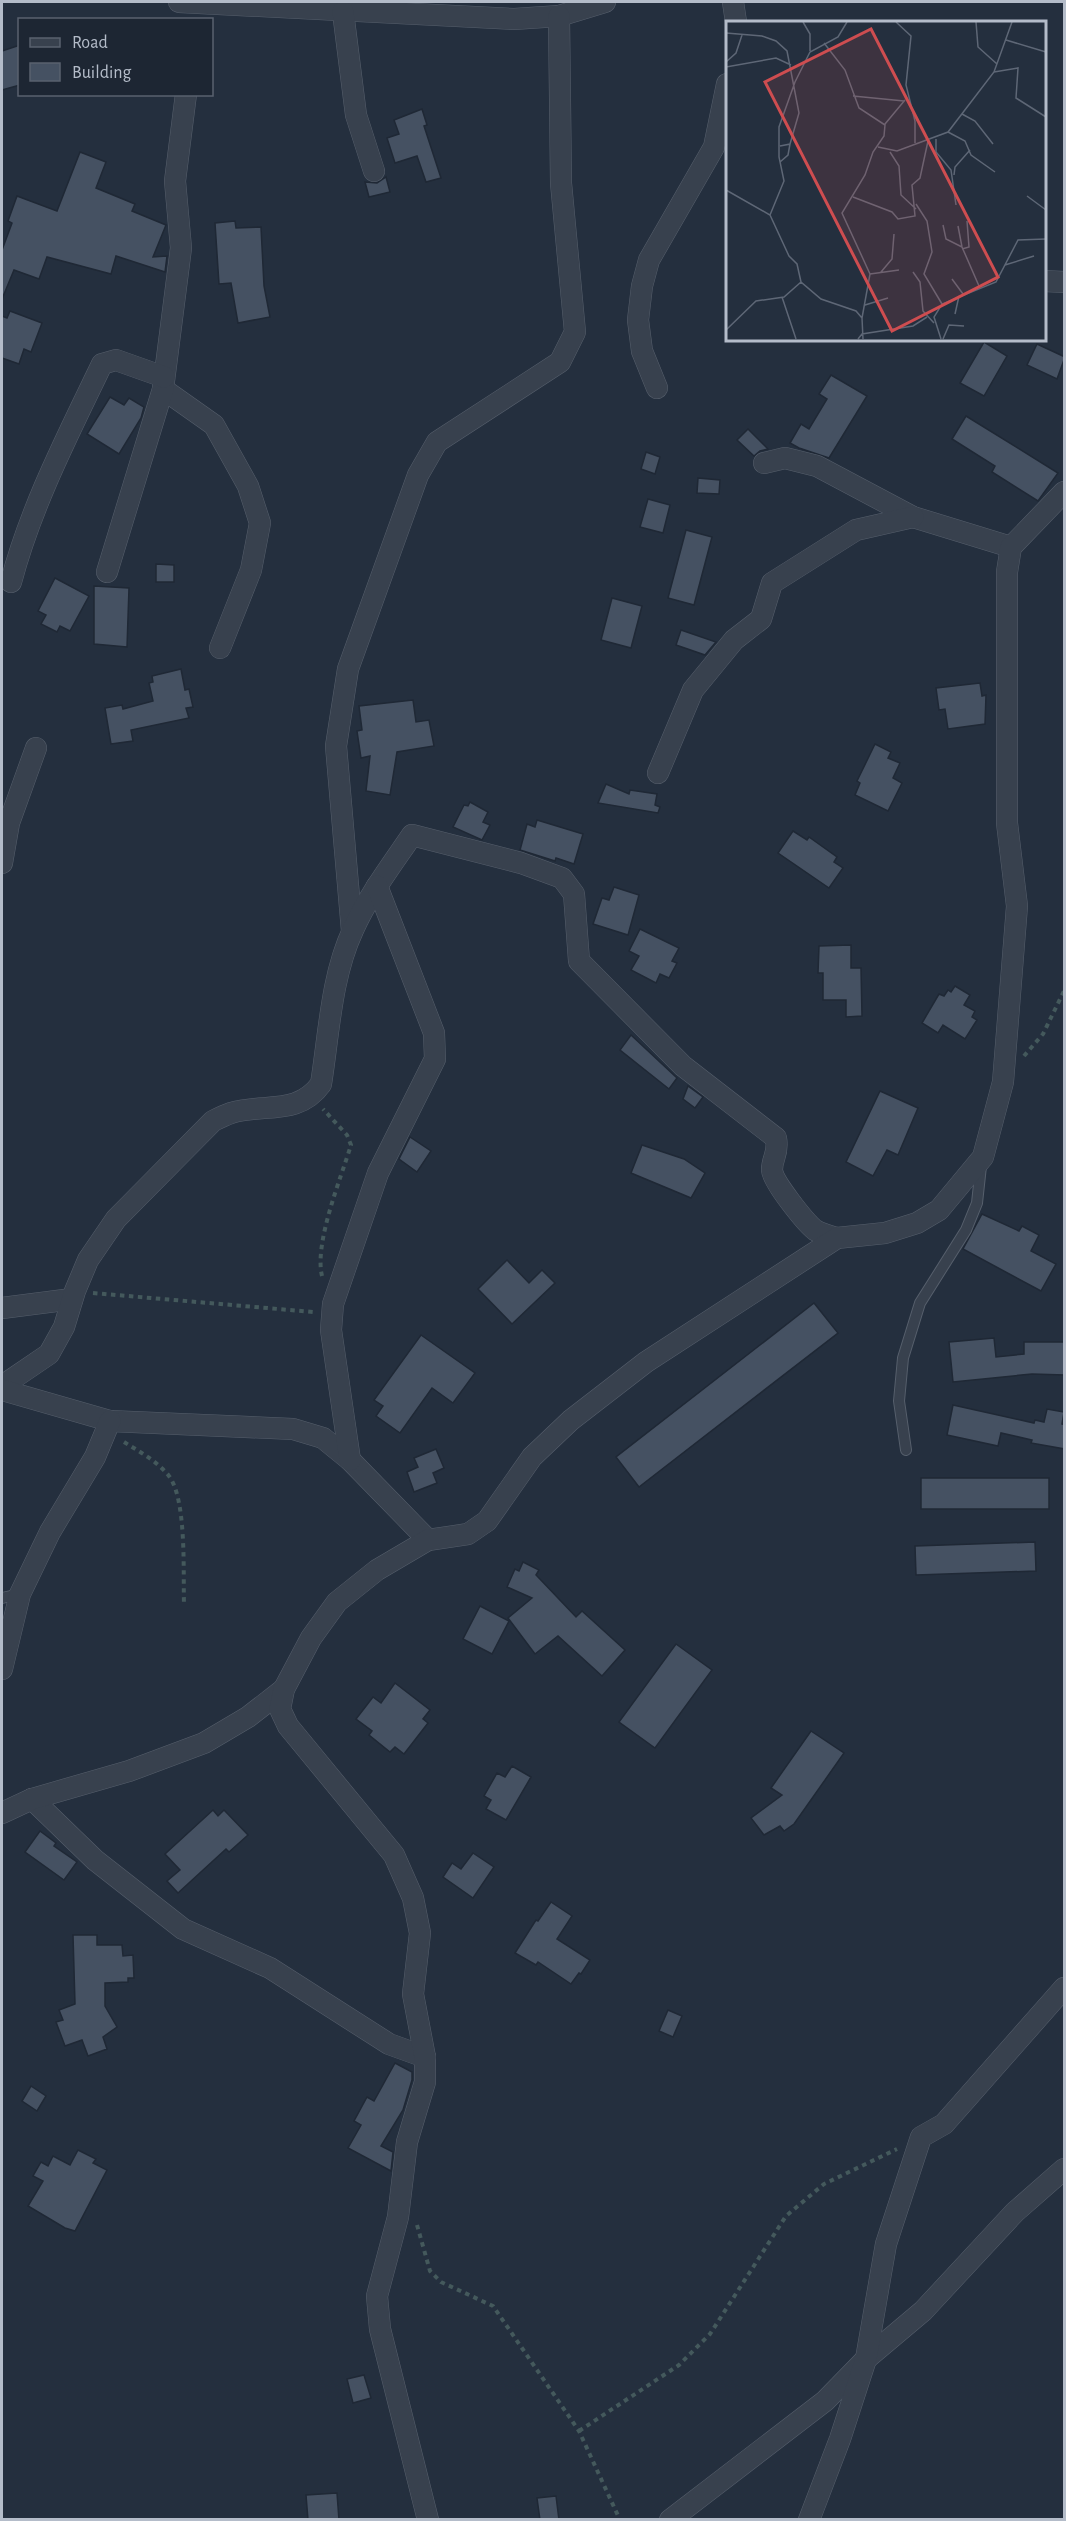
<svg xmlns="http://www.w3.org/2000/svg" width="1066" height="2521" font-family="'Alegreya Sans',sans-serif">
  <style>
    .building { fill: #455162; stroke: #1f2835; stroke-width: 1.5 }
    .lines { fill: none; stroke-linecap: round; stroke-linejoin: round }
    .service-casing { stroke: #565f6c; stroke-width: 12 }
    .minor-casing { stroke: #565f6c; stroke-width: 22 }
    .path { stroke: #44595c; stroke-width: 4; stroke-dasharray: 4.5 4.5; stroke-linecap: butt }
    .service { stroke: #38414e; stroke-width: 10 }
    .minor { stroke: #38414e; stroke-width: 21 }
    .inset-road { fill: none; stroke: #5e6776; stroke-width: 1.5 }
    .view { fill: #ce4d50; fill-opacity: 0.15; stroke: #ce4d50; stroke-width: 3 }
    .inset-edge { fill: none; stroke: #b4bcc9; stroke-width: 3 }
  </style>
  <rect width="100%" height="100%" fill="#242f3e"/>
  <!-- building -->
  <g class="building">
    <polygon points="20,45 20,85 2,90 2,51"/>
    <polygon points="422,109 427,125 424,126 441,178 426,182 417,156 395,163 387,138 399,134 394,120"/>
    <polygon points="80,152 106,162 96,188 135,204 132,211 166,225 153,257 167,256 165,272 116,256 111,274 47,257 39,279 14,270 2,299 2,250 12,223 8,221 17,196 57,211"/>
    <polygon points="386,177 390,192 369,197 365,182 377,183"/>
    <polygon points="235,221 236,228 261,227 264,286 270,317 238,323 231,283 219,284 215,223"/>
    <polygon points="10,311 42,323 31,352 24,349 19,364 2,358 2,316 7,318"/>
    <polygon points="984,342 1007,356 984,396 960,383"/>
    <polygon points="1037,344 1065,357 1057,379 1027,365"/>
    <polygon points="831,375 867,396 829,458 799,448 790,443 801,424 809,429 827,399 819,394"/>
    <polygon points="110,397 124,405 129,398 144,407 141,418 119,454 87,434"/>
    <polygon points="966,416 1058,473 1038,501 992,472 995,466 952,439"/>
    <polygon points="748,429 768,449 760,451 754,456 737,440"/>
    <polygon points="646,452 660,457 655,474 641,469"/>
    <polygon points="698,478 720,480 719,494 697,493"/>
    <polygon points="648,499 670,505 663,533 640,527"/>
    <polygon points="686,530 712,537 694,605 668,598"/>
    <polygon points="156,564 174,565 174,582 156,582"/>
    <polygon points="55,578 89,596 70,631 60,626 57,632 41,624 46,615 38,611"/>
    <polygon points="94,586 129,588 127,647 94,644"/>
    <polygon points="612,598 642,606 631,648 601,640"/>
    <polygon points="681,630 716,642 705,655 676,645"/>
    <polygon points="181,669 185,690 189,689 193,707 186,708 189,718 131,730 133,741 111,744 105,708 122,705 123,709 153,701 149,683 153,682 152,676"/>
    <polygon points="980,683 982,696 986,695 985,724 948,729 945,709 939,710 936,688"/>
    <polygon points="413,700 416,722 429,720 434,746 397,752 390,795 366,791 370,756 361,758 357,731 362,730 359,706"/>
    <polygon points="875,744 891,752 888,758 900,763 893,778 902,783 888,811 855,795 860,783 857,781"/>
    <polygon points="606,784 629,794 630,790 657,794 655,805 660,807 658,813 598,803"/>
    <polygon points="470,802 488,812 483,822 490,825 482,840 453,827 464,805 468,806"/>
    <polygon points="537,820 583,834 574,864 556,858 555,861 520,850 527,824 535,827"/>
    <polygon points="793,831 807,840 809,837 837,857 834,862 843,868 829,888 778,853"/>
    <polygon points="614,887 639,895 628,935 593,924 602,898 609,900"/>
    <polygon points="640,929 679,948 672,961 677,963 669,978 660,974 656,983 631,970 639,956 629,951"/>
    <polygon points="851,945 851,968 861,968 862,1016 846,1017 846,1000 823,1000 823,973 818,973 819,946"/>
    <polygon points="955,986 970,995 964,1005 975,1011 972,1017 977,1020 965,1039 943,1025 938,1033 922,1023 939,994 944,996 948,990 951,992"/>
    <polygon points="631,1035 677,1078 669,1089 620,1050"/>
    <polygon points="688,1086 703,1097 695,1108 683,1099"/>
    <polygon points="880,1091 918,1108 898,1155 887,1150 873,1176 846,1162"/>
    <polygon points="410,1137 431,1151 417,1172 399,1159"/>
    <polygon points="642,1145 684,1159 705,1173 691,1198 631,1173"/>
    <polygon points="982,1214 1019,1231 1022,1226 1039,1235 1031,1251 1056,1264 1041,1291 963,1249"/>
    <polygon points="507,1260 529,1283 542,1270 555,1283 512,1324 478,1289"/>
    <polygon points="814,1303 838,1333 639,1487 616,1457"/>
    <polygon points="421,1335 475,1373 453,1403 432,1388 400,1433 376,1416 383,1406 374,1400"/>
    <polygon points="994,1338 996,1357 1024,1354 1024,1342 1065,1342 1065,1375 1032,1374 953,1382 949,1342"/>
    <polygon points="953,1405 1034,1423 1035,1420 1044,1422 1047,1409 1064,1412 1062,1424 1065,1425 1065,1449 1031,1443 1032,1440 1001,1433 998,1446 947,1435"/>
    <polygon points="436,1449 444,1468 433,1473 437,1483 414,1492 407,1472 418,1467 414,1458"/>
    <rect x="921" y="1478" width="128" height="31"/>
    <polygon points="1035,1542 1036,1571 916,1575 915,1546"/>
    <polygon points="523,1562 539,1570 536,1575 576,1617 582,1611 625,1650 602,1676 558,1636 535,1654 508,1618 532,1598 507,1587 515,1569 519,1571"/>
    <polygon points="480,1606 509,1621 492,1654 463,1639"/>
    <polygon points="676,1644 712,1670 655,1748 619,1722"/>
    <polygon points="395,1683 430,1710 423,1719 428,1723 404,1754 395,1747 390,1752 369,1735 372,1731 356,1719 373,1697 381,1703"/>
    <polygon points="811,1731 844,1753 794,1824 784,1831 780,1826 764,1835 751,1818 782,1795 771,1788"/>
    <polygon points="512,1766 531,1777 506,1820 486,1809 491,1800 484,1796 497,1773 505,1777"/>
    <polygon points="213,1810 218,1816 224,1810 248,1835 229,1852 226,1849 178,1893 167,1881 180,1870 165,1854"/>
    <polygon points="40,1831 56,1843 54,1846 77,1862 64,1880 25,1852"/>
    <polygon points="473,1853 494,1867 473,1898 443,1877 452,1863 461,1869"/>
    <polygon points="551,1902 572,1916 557,1939 590,1960 581,1974 579,1973 571,1984 538,1962 536,1965 515,1953 536,1920 538,1921"/>
    <polygon points="73,1935 97,1935 97,1945 122,1945 123,1956 133,1955 134,1978 128,1978 128,1982 105,1983 105,2006 117,2027 103,2037 107,2049 88,2056 82,2040 65,2046 56,2022 63,2020 59,2010 75,2004"/>
    <polygon points="668,2010 682,2016 673,2037 659,2031"/>
    <polygon points="395,2063 412,2072 412,2080 403,2110 381,2146 393,2152 391,2171 348,2148 361,2125 354,2121 367,2097 374,2101"/>
    <polygon points="31,2086 46,2096 37,2111 22,2101"/>
    <polygon points="78,2150 96,2159 93,2163 107,2170 75,2231 65,2228 28,2206 43,2181 33,2176 41,2162 48,2166 53,2156 70,2165"/>
    <polygon points="364,2375 371,2398 353,2403 347,2379"/>
    <polygon points="337,2493 339,2520 308,2520 306,2495"/>
    <polygon points="556,2496 559,2520 540,2520 537,2498"/>
  </g>
  <g class="lines">
    <defs>
      <g id="service">
        <polyline points="906,1450 899,1401 903,1358 920,1303 966,1230 977,1203 981,1166"/>
        <polyline points="2,1598 20,1594"/>
      </g>
      <g id="minor">
        <polyline points="179,2 514,19 559,16 605,2"/>
        <polyline points="733,2 736,22"/>
        <polyline points="343,12 356,115 374,171"/>
        <polyline points="1044,281 1064,282"/>
        <polyline points="657,388 642,351 638,320 642,286 649,260 714,147 727,84"/>
        <polyline points="163,389 214,425 248,486 260,523 251,570 220,648"/>
        <polyline points="764,463 785,458 817,466 913,517 1011,547"/>
        <polyline points="107,572 163,389 181,248 175,181 186,94"/>
        <path d="M 11,582 C 31,506 68,435 102,364 L 116,360 L 164,377"/>
        <polyline points="658,773 693,690 734,640 761,619 772,583 856,530 913,517"/>
        <polyline points="2,863 9,823 36,748"/>
        <polyline points="352,931 336,746 348,669 418,475 437,442 560,362 575,332 561,183 559,16"/>
        <polyline points="2,1308 72,1299"/>
        <path d="M 2,1386 L 49,1354 L 64,1327 L 75,1291 L 88,1260 L 116,1219 L 213,1121 C 219,1118 225,1115 231,1113 C 264,1103 298,1116 321,1084 C 329,1034 331,977 353,930 C 368,896 391,866 412,835 L 521,863 L 562,878 L 574,894 L 579,961 L 683,1066 L 776,1138 C 779,1154 772,1157 772,1170 C 773,1182 805,1222 815,1230 C 821,1234 830,1236 837,1238"/>
        <polyline points="2,1390 110,1421 293,1429 323,1438 350,1460 428,1540"/>
        <polyline points="350,1460 331,1330 333,1304 378,1173 435,1059 434,1033 377,886"/>
        <polyline points="2,1669 20,1594 50,1532 95,1457 110,1421"/>
        <polyline points="32,1799 95,1860 183,1929 270,1968 389,2044 425,2057"/>
        <polyline points="2,1813 32,1799 129,1771 204,1743 248,1717 284,1689"/>
        <polyline points="428,2520 380,2329 377,2296 398,2217 407,2142 425,2082 425,2057 413,1994 420,1933 413,1898 394,1855 288,1726 280,1709 284,1689 311,1638 337,1602 377,1570 428,1540 468,1534 487,1521 532,1457 571,1420 646,1362 837,1238 885,1233 917,1223 939,1210 983,1157 1003,1082 1017,906 1007,823 1007,572 1011,547 1064,492"/>
        <polyline points="670,2520 825,2401 866,2359 923,2311 1015,2212 1064,2169"/>
        <polyline points="809,2520 840,2439 866,2359 886,2244 921,2137 944,2124 1064,1988"/>
      </g>
    </defs>
    <!-- service casing -->
    <use href="#service" class="service-casing"/>
    <!-- minor casing -->
    <use href="#minor" class="minor-casing"/>
    <!-- path -->
    <g class="path">
      <polyline points="1024,1056 1043,1034 1064,991"/>
      <path d="M 322,1276 C 314,1243 341,1178 351,1145 L 347,1135 L 323,1109"/>
      <polyline points="93,1293 313,1312"/>
      <path d="M 124,1442 C 140,1452 157,1461 169,1476 C 187,1500 183,1574 184,1605"/>
      <polyline points="417,2225 430,2271 441,2282 493,2306 579,2431 620,2520"/>
      <polyline points="579,2431 679,2365 710,2334 786,2216 824,2184 897,2149"/>
    </g>
    <!-- service -->
    <use href="#service" class="service"/>
    <!-- minor -->
    <use href="#minor" class="minor"/>
  </g>
  <!-- overview -->
  <g transform="translate(726 21)">
    <rect width="320" height="320" fill="#242f3e"/>
    <path class="inset-road" d="M 77,1 L 84,13 L 84,30M 170,1 L 185,15 L 180,64 L 189,100 L 189,122M 250,1 L 252,26 L 271,43M 0,12 L 36,15 L 50,20 L 61,30 L 73,92 L 64,123 L 54,125M 280,19 L 320,31M 98,22 L 119,49 L 133,87 L 159,104 L 158,115 L 147,131 L 139,154 L 116,192 L 144,253 L 136,297M 0,41 L 10,32 L 16,14M 0,46 L 50,37 L 65,44M 268,51 L 292,47 L 290,77 L 320,96M 127,75 L 178,80M 236,93 L 249,100 L 267,123M 159,103 L 179,79M 222,111 L 239,120 L 245,134 L 269,151M 210,118 L 210,131 L 225,149 L 230,184M 152,126 L 171,130 L 222,111 L 268,51 L 286,1M 164,131 L 173,145 L 175,174 L 190,188M 54,141 L 62,134 L 64,123M 228,154 L 229,146 L 244,129M 0,169 L 44,194 L 63,235 L 71,243 L 75,261 L 95,278 L 130,290 L 136,297 L 137,318M 301,175 L 320,189M 127,176 L 166,191 L 172,198 L 189,195 L 186,164 L 194,157 L 202,120M 190,183 L 201,200 L 206,231 L 198,253 L 216,283M 44,194 L 58,160 L 53,136 L 53,106 L 69,61 L 84,31 L 112,16 L 121,1M 217,204 L 220,218 L 236,226M 232,205 L 236,226 L 253,265M 236,228 L 243,226 L 241,200M 279,244 L 308,235M 155,251 L 166,238 L 168,213M 187,251 L 194,261 L 197,290 L 208,302M 144,253 L 173,249M 226,258 L 237,273M 56,276 L 70,318M 139,284 L 162,277M 229,293 L 233,275M 0,309 L 30,280 L 58,276 L 75,261M 132,318 L 136,313 L 187,305 L 201,296M 215,318 L 208,296 L 216,283 L 270,261 L 292,219 L 320,218M 217,318 L 223,304 L 238,305"/>
    <path class="view" d="M 145,8 L 272,256 L 166,310 L 39,61 Z"/>
    <rect width="320" height="320" class="inset-edge"/>
  </g>
  <!-- border -->
  <rect width="1066" height="2521" fill="none" stroke="#b4bcc9" stroke-width="6"/>
  <!-- legend -->
  <rect x="18" y="18" width="195" height="78" fill="#1d2633" stroke="#59626f" stroke-width="1.5"/>
  <rect x="30" y="38" width="30" height="9" fill="#38414e" stroke="#59626f" stroke-width="1.5"/>
  <text x="72" y="48" font-size="18" fill="#b4bcc9">Road</text>
  <rect x="30" y="63" width="30" height="18" fill="#455162" stroke="#59626f" stroke-width="1.5"/>
  <text x="72" y="78" font-size="18" fill="#b4bcc9">Building</text>
</svg>
